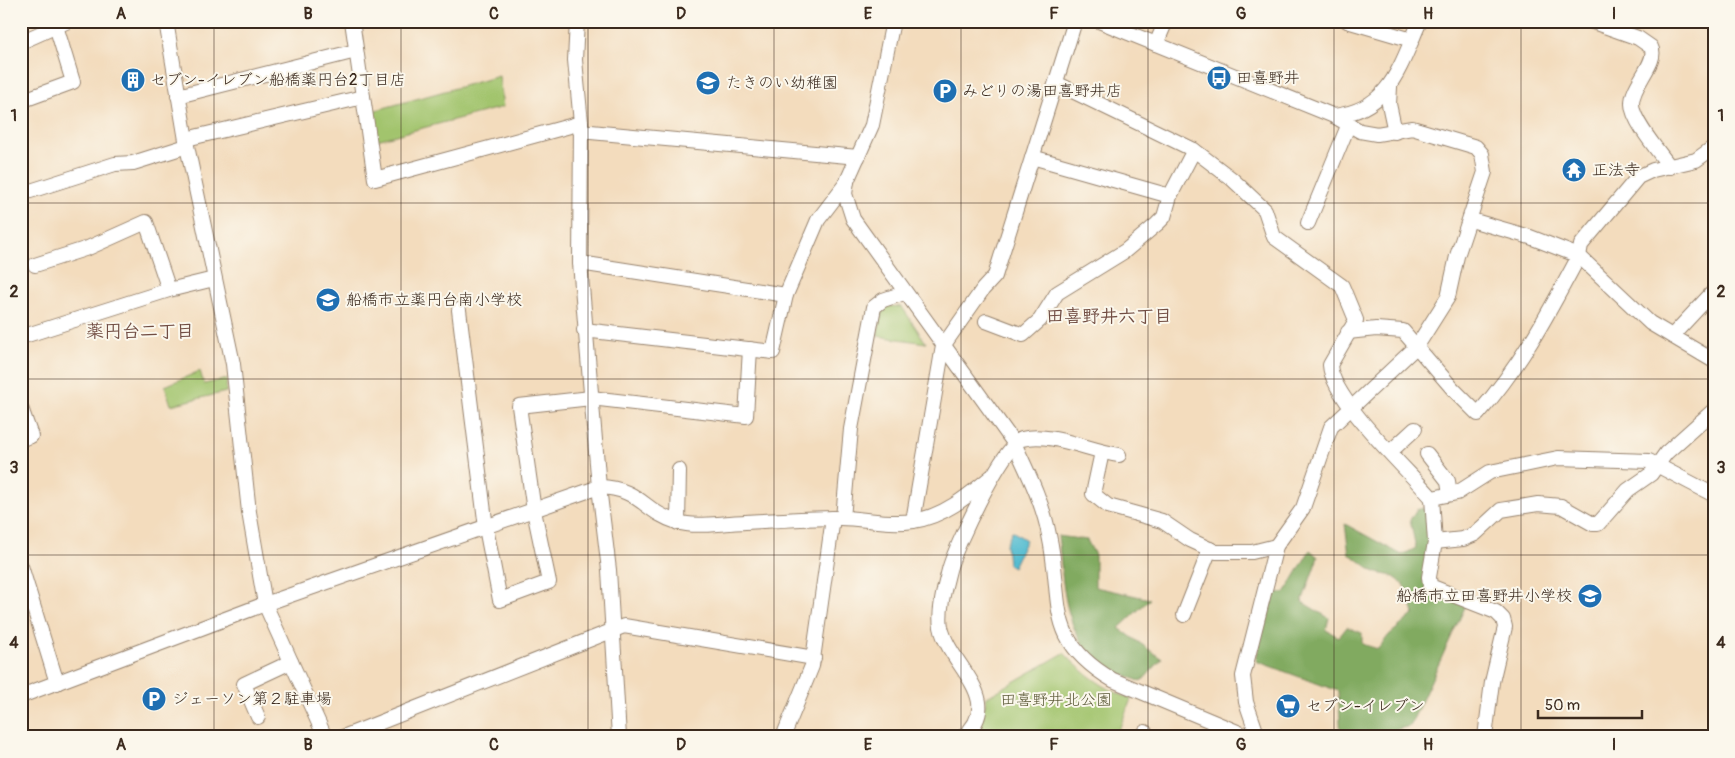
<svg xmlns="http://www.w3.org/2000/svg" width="1735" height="758" font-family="Pangolin,'Klee One',sans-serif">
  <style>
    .green { fill: #a2c46d; stroke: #6e7746 }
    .forest { fill: #81aa60; stroke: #5e6a3f }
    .water { fill: #53bcd0; stroke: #477377 }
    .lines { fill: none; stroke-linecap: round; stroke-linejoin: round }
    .minor-casing { stroke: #97836e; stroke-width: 16 }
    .minor { stroke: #fff; stroke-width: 14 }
    .grid { fill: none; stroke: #3b2a1e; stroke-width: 1; stroke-opacity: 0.55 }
    .labels { text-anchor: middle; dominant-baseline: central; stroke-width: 4; stroke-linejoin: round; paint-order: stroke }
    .poi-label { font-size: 16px; fill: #3b2a1e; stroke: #fbf7ec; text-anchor: start }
    .park-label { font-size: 16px; fill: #5a5836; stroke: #fbf7ec }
    .neighbourhood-label { font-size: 18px; font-weight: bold; fill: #724e44; stroke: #fbf7ec }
    .neatline { fill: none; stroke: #3b2a1e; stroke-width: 2 }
    .grid-label { font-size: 16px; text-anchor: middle; font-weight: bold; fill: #3b2a1e }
  </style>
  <rect width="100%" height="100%" fill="#fbf7ec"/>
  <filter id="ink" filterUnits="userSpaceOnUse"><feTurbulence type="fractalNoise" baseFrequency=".02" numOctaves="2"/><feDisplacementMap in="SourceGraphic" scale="10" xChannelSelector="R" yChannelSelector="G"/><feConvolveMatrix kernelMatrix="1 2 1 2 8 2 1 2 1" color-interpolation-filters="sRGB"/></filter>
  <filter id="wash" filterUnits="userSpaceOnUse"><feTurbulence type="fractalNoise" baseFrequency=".0096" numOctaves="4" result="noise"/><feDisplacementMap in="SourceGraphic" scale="20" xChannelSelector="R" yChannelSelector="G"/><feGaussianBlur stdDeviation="1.12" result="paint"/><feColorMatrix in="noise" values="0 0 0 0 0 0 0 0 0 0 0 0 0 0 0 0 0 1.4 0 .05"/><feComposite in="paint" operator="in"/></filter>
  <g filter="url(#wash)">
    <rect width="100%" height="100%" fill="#f3dcbd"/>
    <!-- green -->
    <g class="green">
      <polygon points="499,76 503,107 373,141 369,112"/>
      <polygon points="890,306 902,307 926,343 877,336 883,309"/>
      <polygon points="200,371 204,384 227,379 226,392 171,405 165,386"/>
      <path d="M 1064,653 C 1085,675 1103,688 1131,699 L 1116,737 L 989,737 L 980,725 L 987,697 Z"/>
    </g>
    <!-- forest -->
    <g class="forest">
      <path d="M 1428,507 L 1430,540 L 1425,575 L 1466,605 L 1410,726 L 1367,737 L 1341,737 L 1338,691 L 1256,661 L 1269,592 L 1285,593 L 1310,550 L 1318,557 L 1302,602 L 1329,618 L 1326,630 L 1339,637 L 1347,627 L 1362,633 L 1362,644 L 1378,649 L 1389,635 L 1414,614 C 1410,599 1408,585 1394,577 C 1389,574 1381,575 1375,572 C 1366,567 1359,559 1349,554 L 1345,524 L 1402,555 L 1416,548 L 1410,520 L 1416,510 Z"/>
      <path d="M 1058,536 L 1087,540 L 1095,555 L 1095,587 L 1150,599 L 1119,628 L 1162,659 L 1141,682 C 1129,676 1113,672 1102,664 C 1061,633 1064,581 1058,536 Z"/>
    </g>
    <!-- water -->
    <polygon class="water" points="1012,531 1026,540 1013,567 1008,564 1006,544"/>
  </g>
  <g filter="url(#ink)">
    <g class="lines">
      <defs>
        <g id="minor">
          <polyline points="166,21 187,146 233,364 249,512 265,604 325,737"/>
          <polyline points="352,21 375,179 581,123"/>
          <polyline points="577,21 575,60 581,123 580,263 599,487 609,570 619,737"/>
          <path d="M 893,21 L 872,125 L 847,181 L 845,194 L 853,219 L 1014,443 C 1028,473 1043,503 1049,535 C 1064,602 1043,639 1113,680 L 1249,737"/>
          <path d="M 1099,21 L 1334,116 C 1390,110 1400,66 1420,21"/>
          <polyline points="1347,21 1412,40"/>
          <path d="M 1590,21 L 1638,38 L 1651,47 C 1659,62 1631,85 1632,104 C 1632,121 1660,153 1670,167"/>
          <polyline points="21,42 68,21"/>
          <polyline points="1156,44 1166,21"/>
          <path d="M 1056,83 L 1194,150 L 1232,179 L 1265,210 L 1274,237 L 1342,286 L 1356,320 L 1330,365 C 1332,400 1407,469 1432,498 L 1457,493 L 1490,472 L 1558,458 L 1649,461 L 1714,495"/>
          <polyline points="1390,87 1389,104 1395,132"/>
          <polyline points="178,96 356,51"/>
          <polyline points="21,101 73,82 56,26"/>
          <polyline points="580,131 858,157"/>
          <polyline points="186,139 363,97"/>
          <polyline points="1032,157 1170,196"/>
          <polyline points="21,194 115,164 133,163 187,146"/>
          <polyline points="1471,220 1530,237 1579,256 1650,323 1714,361"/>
          <polyline points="1308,223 1348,126"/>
          <polyline points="580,263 786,295"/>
          <polyline points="35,265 88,248 146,222 169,290"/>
          <polyline points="459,310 486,528 500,600 549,582 534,511 519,406 591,398 746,416 750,349"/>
          <polyline points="986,321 1023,335 1040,320 1057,293 1125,251 1157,224 1164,217 1170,196 1194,150"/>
          <polyline points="584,330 773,352 786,295 818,220 847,182"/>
          <path d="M 1348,332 L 1376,329 L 1403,331 L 1453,389 L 1478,414 C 1522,364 1548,314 1579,256 L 1581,245 L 1638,177 L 1653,170 L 1696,160 L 1714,147"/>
          <polyline points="1672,336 1714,291"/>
          <polyline points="21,337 169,290 214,279"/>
          <polyline points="21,408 31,436 21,439"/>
          <polyline points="1102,452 1093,494 1108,506 1162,521 1190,540 1216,552 1252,552 1276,546"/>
          <polyline points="1390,452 1415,429"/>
          <polyline points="1427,454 1448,481 1450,494"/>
          <polyline points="1432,498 1435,542 1429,577 1430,586 1496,612 1503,619 1505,627 1492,682 1485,737"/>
          <polyline points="843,518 851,429 874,307 883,300 904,293"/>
          <polyline points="913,521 943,346 983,289 995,276 1075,21"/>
          <polyline points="678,523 679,470"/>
          <polyline points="1435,542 1463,539 1475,534 1501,510 1538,504 1561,506 1593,524 1598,524 1628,490 1651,474 1666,453 1714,410"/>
          <polyline points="21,566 57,683"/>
          <polyline points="1184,615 1210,549"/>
          <path d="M 21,696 L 265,604 L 599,487 C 640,488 644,512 677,522 C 693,527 714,524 730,523 C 767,521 804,518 840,518 C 864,518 888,525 913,521 C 943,517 968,496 991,477"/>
          <polyline points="258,717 244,684 291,662"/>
          <polyline points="343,737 624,626 814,658"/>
          <polyline points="783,737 812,666 833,518"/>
          <path d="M 963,737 C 1007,699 949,666 941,627 C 938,610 945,586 949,570 C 954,549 1004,444 1022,439 C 1050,431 1090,451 1119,455"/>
          <polyline points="1143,737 1145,732"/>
          <polyline points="1258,737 1246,702 1243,676 1276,546 1303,508 1331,427 1417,346 1448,297 1457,256 1485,172 1482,154 1476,147 1412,128 1377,134 1360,131 1334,116"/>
        </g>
      </defs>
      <!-- minor casing -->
      <use href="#minor" class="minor-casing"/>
      <!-- minor -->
      <use href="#minor" class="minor"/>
    </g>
  </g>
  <!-- grid -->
  <path class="grid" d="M 214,21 L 214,737M 401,21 L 401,737M 588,21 L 588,737M 774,21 L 774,737M 961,21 L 961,737M 1148,21 L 1148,737M 1334,21 L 1334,737M 1521,21 L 1521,737M 21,203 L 1714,203M 21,379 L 1714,379M 21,555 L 1714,555"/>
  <!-- icons -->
  <defs>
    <symbol id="bus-disc" viewBox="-11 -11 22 22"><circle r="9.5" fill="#1f6fb2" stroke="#fbf7ec"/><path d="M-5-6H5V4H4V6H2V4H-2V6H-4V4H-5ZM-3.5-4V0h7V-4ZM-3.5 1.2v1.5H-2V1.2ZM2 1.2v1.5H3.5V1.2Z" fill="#fff"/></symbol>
    <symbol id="building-disc" viewBox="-11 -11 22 22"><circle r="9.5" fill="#1f6fb2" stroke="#fbf7ec"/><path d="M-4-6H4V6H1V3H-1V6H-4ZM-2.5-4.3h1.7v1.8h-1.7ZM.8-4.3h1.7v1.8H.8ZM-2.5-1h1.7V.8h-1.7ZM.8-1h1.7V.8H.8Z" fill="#fff"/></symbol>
    <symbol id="school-disc" viewBox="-11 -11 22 22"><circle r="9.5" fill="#1f6fb2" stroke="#fbf7ec"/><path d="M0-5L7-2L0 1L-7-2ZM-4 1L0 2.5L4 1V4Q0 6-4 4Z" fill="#fff"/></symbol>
    <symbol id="parking-disc" viewBox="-11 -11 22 22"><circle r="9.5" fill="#1f6fb2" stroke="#fbf7ec"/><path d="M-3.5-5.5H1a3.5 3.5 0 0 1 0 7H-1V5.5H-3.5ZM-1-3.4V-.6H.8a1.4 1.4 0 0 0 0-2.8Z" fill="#fff"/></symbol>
    <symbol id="temple-disc" viewBox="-11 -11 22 22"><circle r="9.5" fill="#1f6fb2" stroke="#fbf7ec"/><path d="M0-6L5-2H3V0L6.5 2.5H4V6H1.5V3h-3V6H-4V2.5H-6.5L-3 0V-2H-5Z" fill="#fff"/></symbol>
    <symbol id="supermarket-disc" viewBox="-11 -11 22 22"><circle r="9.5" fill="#1f6fb2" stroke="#fbf7ec"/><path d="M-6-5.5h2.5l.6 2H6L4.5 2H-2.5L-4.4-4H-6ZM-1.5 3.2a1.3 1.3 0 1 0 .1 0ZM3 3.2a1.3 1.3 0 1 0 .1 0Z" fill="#fff"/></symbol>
  </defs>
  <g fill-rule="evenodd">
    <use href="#bus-disc" x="1205" y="64" width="28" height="28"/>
    <use href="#building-disc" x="119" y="66" width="28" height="28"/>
    <use href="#school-disc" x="694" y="69" width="28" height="28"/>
    <use href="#parking-disc" x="931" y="77" width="28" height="28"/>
    <use href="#temple-disc" x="1560" y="156" width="28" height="28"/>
    <use href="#school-disc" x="314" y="286" width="28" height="28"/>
    <use href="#school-disc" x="1576" y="582" width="28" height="28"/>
    <use href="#parking-disc" x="140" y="685" width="28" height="28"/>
    <use href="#supermarket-disc" x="1274" y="692" width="28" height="28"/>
  </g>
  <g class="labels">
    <!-- poi labels -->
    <g class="poi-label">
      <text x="1236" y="78">田喜野井</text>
      <text x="150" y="80">セブン-イレブン船橋薬円台2丁目店</text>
      <text x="726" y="83">たきのい幼稚園</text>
      <text x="962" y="91">みどりの湯田喜野井店</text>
      <text x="1592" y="170">正法寺</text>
      <text x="346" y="300">船橋市立薬円台南小学校</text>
      <text x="1572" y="596" text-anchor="end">船橋市立田喜野井小学校</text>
      <text x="172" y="699">ジェーソン第２駐車場</text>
      <text x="1306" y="706">セブン-イレブン</text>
    </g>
    <!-- park labels -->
    <g class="park-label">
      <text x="1056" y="700">田喜野井北公園</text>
    </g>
    <!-- neighbourhood labels -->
    <g class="neighbourhood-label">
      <text x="1109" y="316">田喜野井六丁目</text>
      <text x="140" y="331">薬円台二丁目</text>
    </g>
  </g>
  <!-- margin -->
  <rect width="1735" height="758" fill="none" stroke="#fbf7ec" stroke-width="55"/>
  <!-- scale -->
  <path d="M1538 710v8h104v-8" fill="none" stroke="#3b2a1e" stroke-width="2.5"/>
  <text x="1545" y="710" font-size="15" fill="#3b2a1e" stroke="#fbf7ec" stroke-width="4" paint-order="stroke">50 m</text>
  <rect x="28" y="28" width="1680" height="702" class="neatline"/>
  <g class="grid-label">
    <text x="121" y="19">A</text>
    <text x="308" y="19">B</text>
    <text x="494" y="19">C</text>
    <text x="681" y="19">D</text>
    <text x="868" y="19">E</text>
    <text x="1054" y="19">F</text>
    <text x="1241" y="19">G</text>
    <text x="1428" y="19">H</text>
    <text x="1614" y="19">I</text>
    <text x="14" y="121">1</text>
    <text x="1721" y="121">1</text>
    <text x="14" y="297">2</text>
    <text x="1721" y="297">2</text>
    <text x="14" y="473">3</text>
    <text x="1721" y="473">3</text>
    <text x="14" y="648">4</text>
    <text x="1721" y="648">4</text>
    <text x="121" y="750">A</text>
    <text x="308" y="750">B</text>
    <text x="494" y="750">C</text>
    <text x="681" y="750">D</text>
    <text x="868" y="750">E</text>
    <text x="1054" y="750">F</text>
    <text x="1241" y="750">G</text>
    <text x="1428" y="750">H</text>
    <text x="1614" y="750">I</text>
  </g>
</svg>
